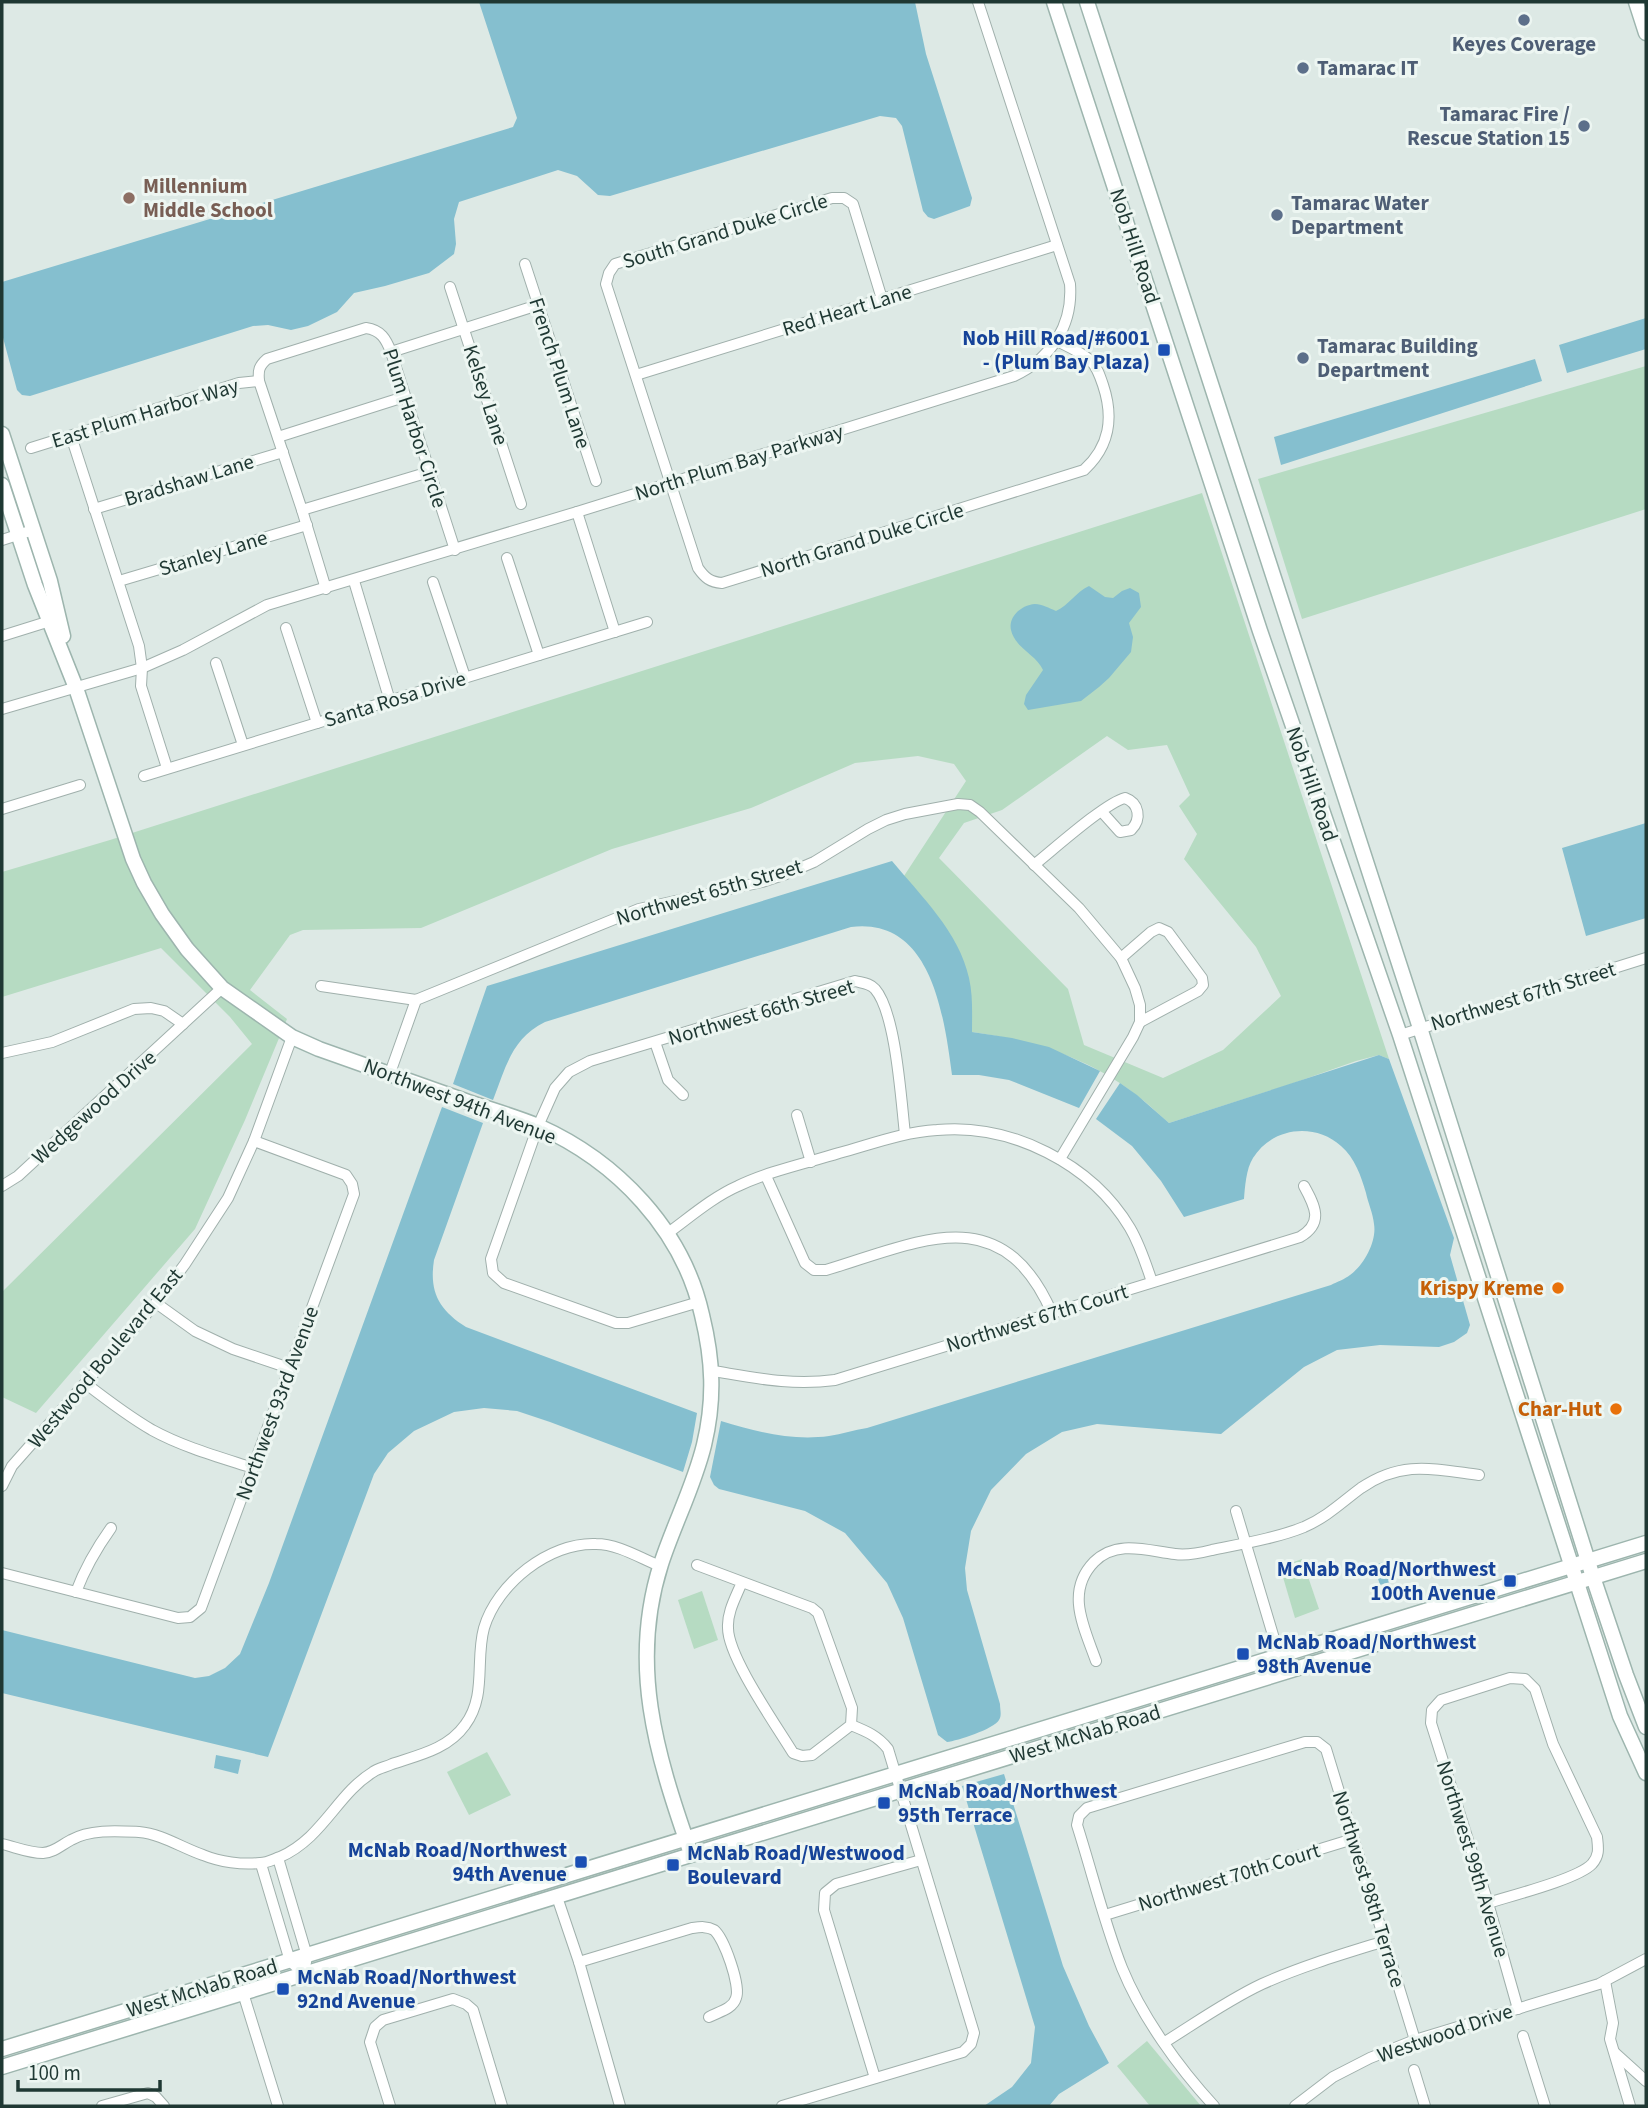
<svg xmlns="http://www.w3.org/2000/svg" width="1648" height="2108" font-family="'Source Sans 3',sans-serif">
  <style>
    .green { fill: #b6dbc2; fill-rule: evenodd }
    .water { fill: #85bfcf }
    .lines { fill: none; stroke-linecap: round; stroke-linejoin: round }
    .street-casing { stroke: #a0b0ac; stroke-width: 12 }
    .secondary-casing { stroke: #9db5ae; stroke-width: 17 }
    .street { stroke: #fff; stroke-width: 10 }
    .secondary { stroke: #fff; stroke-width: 14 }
    .service-dot { fill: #5c6f8a; stroke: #edf6f2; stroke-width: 2.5 }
    .education-dot { fill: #8d6e63; stroke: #edf6f2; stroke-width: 2.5 }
    .transit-dot { fill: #1a4fb4; stroke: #edf6f2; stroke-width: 2.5 }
    .food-dot { fill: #e8710a; stroke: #edf6f2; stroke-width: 2.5 }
    .labels { text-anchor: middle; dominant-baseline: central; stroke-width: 6; stroke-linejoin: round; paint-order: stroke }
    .service-label { font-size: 21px; font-weight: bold; fill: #4e5e75; stroke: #edf6f2; text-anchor: start }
    .education-label { font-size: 21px; font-weight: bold; fill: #785e54; stroke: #edf6f2; text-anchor: start }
    .street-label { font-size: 21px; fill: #1f3833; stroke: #edf6f2 }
    .transit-label { font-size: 21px; font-weight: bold; fill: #164399; stroke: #edf6f2; text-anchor: start }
    .food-label { font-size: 21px; font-weight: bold; fill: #c56008; stroke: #edf6f2; text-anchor: end }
  </style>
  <rect width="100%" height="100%" fill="#dde9e5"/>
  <!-- green -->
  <g class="green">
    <polygon points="1646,366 1646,509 1302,619 1258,479"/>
    <path d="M 1202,493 L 1389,1059 L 1379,1055 L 1356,1061 L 1288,1085 L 1169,1123 C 1158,1114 1148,1103 1136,1095 C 1090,1058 1030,1040 972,1032 L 972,1009 L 938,918 L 904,876 L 966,781 L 954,764 L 918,756 L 855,763 L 751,808 L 612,849 L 421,928 L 303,930 L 290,935 L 250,990 L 287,1019 L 245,1120 L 195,1229 L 36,1413 L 2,1397 L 2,1292 L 252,1044 L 230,1017 L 161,948 L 2,997 L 2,872 L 110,840 ZM 1107,736 L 1128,750 L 1167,745 L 1190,795 L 1179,806 L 1197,834 L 1184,859 L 1256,947 L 1281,996 L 1223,1050 L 1163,1078 L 1084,1045 L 1068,989 L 939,858 L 964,823 L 1002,810 Z"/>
    <polygon points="1302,1559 1319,1609 1295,1618 1280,1567"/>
    <polygon points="702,1591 718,1640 694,1649 678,1600"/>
    <polygon points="487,1752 511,1795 469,1815 447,1772"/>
    <polygon points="1147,2041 1201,2106 1150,2106 1117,2066"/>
  </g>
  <!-- water -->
  <g class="water">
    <polygon points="479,2 915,2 926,54 972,198 970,206 934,219 928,217 923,211 902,126 896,118 880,116 610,196 598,195 577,176 558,170 459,202 454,219 456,244 454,254 429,273 385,286 354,293 337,312 308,326 291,330 268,325 253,326 30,396 22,395 17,390 2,334 2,282 513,127 517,118"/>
    <polygon points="1646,318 1646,349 1567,373 1559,345"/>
    <polygon points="1535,359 1542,381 1281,465 1274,437"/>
    <path d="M 1089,586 L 1105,597 L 1113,598 L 1122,591 L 1130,588 L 1139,593 L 1141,607 L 1129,623 L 1133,637 L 1131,652 L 1109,678 L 1099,687 L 1081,701 L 1028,710 L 1024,704 L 1026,695 L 1043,670 C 1037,655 1015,648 1011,630 C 1008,617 1021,605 1035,604 C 1042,604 1049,608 1056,611 C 1069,605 1076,592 1089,586 Z"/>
    <polygon points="1646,823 1646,918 1586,936 1562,848"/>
    <path d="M 892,861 C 921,896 959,932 969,978 C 973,995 972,1014 972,1032 L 1012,1038 L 1049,1047 L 1100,1071 L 1079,1108 L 1009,1080 L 979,1075 L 952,1075 C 944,1016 932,917 851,927 L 545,1022 C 511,1039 506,1067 493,1100 L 453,1084 L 487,986 Z"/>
    <path d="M 1379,1055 L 1389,1059 L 1454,1238 L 1450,1255 L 1470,1325 L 1467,1333 L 1454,1342 L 1439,1347 L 1380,1345 L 1337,1350 L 1304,1367 L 1221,1434 L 1097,1424 L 1062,1432 L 1026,1454 L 991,1490 L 971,1531 L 965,1568 L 967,1590 L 1000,1704 C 1000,1709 1002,1716 999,1720 C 994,1729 957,1741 947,1742 L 938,1735 L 903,1618 L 887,1583 L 845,1533 L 805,1511 L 719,1489 L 714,1485 L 710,1477 L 721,1421 C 757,1432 792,1441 829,1436 C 842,1434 854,1430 867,1428 L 1331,1285 C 1337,1282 1345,1279 1350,1275 C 1364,1265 1377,1241 1374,1224 C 1373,1213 1368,1203 1366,1193 C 1361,1176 1355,1158 1341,1146 C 1315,1122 1272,1127 1253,1158 C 1246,1169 1245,1187 1244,1199 L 1184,1217 L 1161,1181 L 1132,1146 L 1096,1119 L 1120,1083 L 1137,1095 L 1169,1123 Z"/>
    <path d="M 442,1107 L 483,1123 L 434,1260 C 429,1292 439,1310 466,1327 L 697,1413 L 692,1442 L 683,1472 L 550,1422 L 517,1411 L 484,1408 L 454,1412 L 414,1431 L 388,1453 L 374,1474 L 268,1757 L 2,1693 L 2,1630 L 195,1678 L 209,1676 L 225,1668 L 240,1654 L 269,1583 Z"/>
    <polygon points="1383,1562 1390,1582 1380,1585 1376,1572 1370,1574 1368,1568"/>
    <polygon points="216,1755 241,1760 238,1774 214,1768"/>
    <polygon points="1004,1774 1063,1966 1089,2026 1109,2063 1059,2094 1049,2106 984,2106 1012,2087 1031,2063 1035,2027 962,1786"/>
  </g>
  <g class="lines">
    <defs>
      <g id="street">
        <polyline points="525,264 596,481"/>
        <polyline points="450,287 521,504"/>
        <path d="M 882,299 L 853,204 L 844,198 L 832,198 L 615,264 L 609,273 L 606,284 L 698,568 C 705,578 710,582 722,583 L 1084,470 C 1110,446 1114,418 1103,385 C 1100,376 1097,367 1091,361 C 1081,352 1069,347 1057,341"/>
        <polyline points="391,352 538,305"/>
        <polyline points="636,375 1057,245"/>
        <polyline points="71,436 139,646 142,668 141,686 167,768"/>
        <polyline points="278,437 404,397"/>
        <polyline points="31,448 239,383 259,381"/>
        <polyline points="94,509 283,452"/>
        <polyline points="302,510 429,472"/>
        <polyline points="577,512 615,632"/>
        <polyline points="2,540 33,530"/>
        <polyline points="507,558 539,655"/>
        <polyline points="119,581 307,525"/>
        <polyline points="354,581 390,701"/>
        <polyline points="433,582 465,677"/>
        <path d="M 326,589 L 302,510 L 259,381 C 258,370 259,366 267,359 L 366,328 C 381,330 386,339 391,352 L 455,550"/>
        <polyline points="286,628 317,723"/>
        <polyline points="2,636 50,621"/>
        <polyline points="216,663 243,745"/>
        <path d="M 2,709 L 142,668 L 183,650 L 267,605 L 577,512 L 1014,376 C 1052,358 1073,325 1070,284 L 978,2"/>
        <polyline points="144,776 647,622"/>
        <polyline points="2,809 80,785"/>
        <path d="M 1034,865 C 1053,850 1105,803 1125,798 C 1139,803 1142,819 1131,830 L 1120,832 L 1102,812"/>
        <polyline points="1121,958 1151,932 1159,928 1168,932 1202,978 1203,985 1198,991 1140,1022"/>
        <polyline points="321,986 416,1000 639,909 762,882 786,874 814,862 868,829 886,820 905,814 958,804 970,805 980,812 1079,908 1121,958 1135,988 1140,1005 1140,1022 1133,1037 1060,1159"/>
        <polyline points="1400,1035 1646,958"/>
        <polyline points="655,1042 668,1080 683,1095"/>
        <polyline points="2,1053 52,1042 134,1009 151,1008 164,1011 183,1024"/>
        <polyline points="390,1073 416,1000"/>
        <polyline points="797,1115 811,1162"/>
        <path d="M 766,1176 L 805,1263 L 814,1270 L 826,1270 C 919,1242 1001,1197 1052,1313"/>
        <polyline points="2,1186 18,1176 222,988"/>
        <path d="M 668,1233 C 690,1217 713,1197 738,1186 C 769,1171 807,1163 839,1153 C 872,1144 903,1132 937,1130 C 1011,1123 1092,1164 1130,1228 C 1140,1245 1146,1264 1152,1282"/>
        <path d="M 699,1302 L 628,1323 L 616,1323 L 504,1283 L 493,1273 L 491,1259 L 538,1126 L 555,1088 L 569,1072 L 590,1061 L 855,981 C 862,983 870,983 875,989 C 896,1013 901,1100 905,1134"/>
        <polyline points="156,1303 195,1331 233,1349 289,1368"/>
        <path d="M 713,1371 C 756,1378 792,1386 835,1380 L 1300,1237 C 1324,1223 1315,1206 1304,1186"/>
        <path d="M 85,1383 C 107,1400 128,1416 152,1430 C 183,1447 219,1457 253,1468"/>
        <polyline points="2,1486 12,1466 156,1303 185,1264 228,1198 254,1141 292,1037"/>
        <polyline points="1236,1511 1284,1672"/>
        <path d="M 697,1565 L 812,1608 L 818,1613 L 852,1708 L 851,1725 L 812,1755 L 802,1756 L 793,1753 C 776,1725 728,1657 728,1628 C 727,1612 736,1597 742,1582"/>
        <polyline points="2,1573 178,1618 190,1617 201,1608 354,1194 352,1184 346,1175 254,1141"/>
        <path d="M 76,1592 C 85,1568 96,1549 111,1528"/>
        <path d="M 1096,1661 C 1084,1627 1065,1592 1094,1562 C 1117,1539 1148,1551 1175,1554 C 1187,1556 1200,1553 1212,1550 C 1241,1544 1277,1538 1304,1527 C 1327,1517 1342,1502 1361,1488 C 1402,1460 1433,1469 1479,1475"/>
        <path d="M 2,1844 C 15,1847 29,1853 43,1853 C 55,1852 61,1845 71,1840 C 90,1829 118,1831 139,1832 C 162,1834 182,1848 203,1855 C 220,1862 242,1865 260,1863 C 267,1863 274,1859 280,1857 C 323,1838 337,1794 373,1772 C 378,1768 386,1767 392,1764 C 419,1755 448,1749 465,1725 C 487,1696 475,1660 484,1628 C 497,1584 549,1542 596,1544 C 618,1544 640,1558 660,1566"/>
        <polyline points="278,1858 307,1956 304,1974"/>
        <polyline points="261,1864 290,1961 304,1974"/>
        <polyline points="557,1897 579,1962 620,2106"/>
        <path d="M 1488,1903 C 1510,1896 1578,1879 1592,1864 C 1600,1855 1598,1847 1597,1837 L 1553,1744 L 1535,1689 L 1525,1679 L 1510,1678 L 1441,1700 L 1432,1710 L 1431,1723 L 1488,1903 L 1518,2009"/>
        <polyline points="1105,1915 1353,1839"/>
        <path d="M 579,1962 L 692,1928 C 700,1927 707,1926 714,1930 C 724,1938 741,1986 736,1998 C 733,2009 718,2012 709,2017"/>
        <polyline points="1605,1981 1613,2023 1610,2039 1630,2106"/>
        <polyline points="243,1993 278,2106"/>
        <polyline points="1523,2036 1545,2106"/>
        <path d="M 1165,2042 C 1197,2022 1228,2000 1262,1984 C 1302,1966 1343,1954 1385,1941"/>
        <polyline points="1615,2053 1646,2081"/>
        <polyline points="1414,2070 1425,2106"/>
        <polyline points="875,2078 824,1910 825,1893 836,1884 921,1860"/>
        <polyline points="102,2106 148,2093 156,2097 164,2106"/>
        <polyline points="390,2106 370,2042 375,2027 383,2020 453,1999 466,2004 473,2010 502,2106"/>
        <path d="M 782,2106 L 963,2052 L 971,2044 L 974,2033 L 888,1749 C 878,1736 866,1731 851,1725"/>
        <path d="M 1214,2106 C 1179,2068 1142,2017 1122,1968 C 1104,1922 1092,1872 1077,1825 L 1079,1816 L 1087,1808 L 1305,1742 L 1317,1742 L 1326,1749 L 1415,2040"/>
        <polyline points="1295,2106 1333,2077 1370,2058 1415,2040 1599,1984 1646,1959"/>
      </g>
      <g id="secondary">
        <polyline points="1054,2 1260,631 1400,1035 1620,1716 1646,1773"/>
        <polyline points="1087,2 1420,1028 1593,1577 1626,1675 1646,1727"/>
        <polyline points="1636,2 1646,33"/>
        <polyline points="2,434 50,581 63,636"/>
        <path d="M 2,485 L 35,585 L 76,688 L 133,859 L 144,883 L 162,914 L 187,949 L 222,988 L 292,1037 L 319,1049 C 367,1066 415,1083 463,1100 C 488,1109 514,1116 538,1126 C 617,1161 683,1230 702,1315 C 713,1360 715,1399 704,1445 C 694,1486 674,1524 661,1564 C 629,1664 656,1753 689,1848"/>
        <polyline points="2,2049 1646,1543"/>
        <polyline points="2,2067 1646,1561"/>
      </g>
    </defs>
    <!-- street casing -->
    <use href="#street" class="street-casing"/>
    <!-- secondary casing -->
    <use href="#secondary" class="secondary-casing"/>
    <!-- street -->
    <use href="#street" class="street"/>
    <!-- secondary -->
    <use href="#secondary" class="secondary"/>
  </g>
  <!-- markers -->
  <g class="service-dot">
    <circle cx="1524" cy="20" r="7"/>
    <circle cx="1303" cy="68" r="7"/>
    <circle cx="1584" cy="126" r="7"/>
    <circle cx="1277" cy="215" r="7"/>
    <circle cx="1303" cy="358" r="7"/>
  </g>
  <circle class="education-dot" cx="129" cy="198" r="7"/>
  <g class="transit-dot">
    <rect x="1157" y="343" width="14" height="14" rx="3.5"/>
    <rect x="1503" y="1574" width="14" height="14" rx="3.5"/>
    <rect x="1236" y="1647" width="14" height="14" rx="3.5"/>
    <rect x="877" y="1796" width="14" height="14" rx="3.5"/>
    <rect x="574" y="1855" width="14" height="14" rx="3.5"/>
    <rect x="666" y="1858" width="14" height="14" rx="3.5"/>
    <rect x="276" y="1982" width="14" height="14" rx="3.5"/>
  </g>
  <g class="food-dot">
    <circle cx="1558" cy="1288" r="7"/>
    <circle cx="1616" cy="1409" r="7"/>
  </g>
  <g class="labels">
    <!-- service labels -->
    <g class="service-label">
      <text x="1524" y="44" text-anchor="middle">Keyes Coverage</text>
      <text x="1317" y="68">Tamarac IT</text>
      <text x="1570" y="114" text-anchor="end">Tamarac Fire /<tspan x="1570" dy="24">Rescue Station 15</tspan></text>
      <text x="1291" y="203">Tamarac Water<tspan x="1291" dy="24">Department</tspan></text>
      <text x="1317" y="346">Tamarac Building<tspan x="1317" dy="24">Department</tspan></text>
    </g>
    <!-- education labels -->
    <g class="education-label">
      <text x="143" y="186">Millennium<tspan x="143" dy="24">Middle School</tspan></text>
    </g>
    <!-- street labels -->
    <g class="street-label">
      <text transform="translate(725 231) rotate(-17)">South Grand Duke Circle</text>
      <text transform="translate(1135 246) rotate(72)">Nob Hill Road</text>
      <text transform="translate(847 310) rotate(-17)">Red Heart Lane</text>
      <text transform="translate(560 373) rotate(72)">French Plum Lane</text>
      <text transform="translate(486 395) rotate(72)">Kelsey Lane</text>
      <text transform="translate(145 413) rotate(-17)">East Plum Harbor Way</text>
      <text transform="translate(415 428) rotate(72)">Plum Harbor Circle</text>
      <text transform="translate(739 462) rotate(-17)">North Plum Bay Parkway</text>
      <text transform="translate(189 480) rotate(-17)">Bradshaw Lane</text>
      <text transform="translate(862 540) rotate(-17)">North Grand Duke Circle</text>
      <text transform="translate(213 553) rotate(-17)">Stanley Lane</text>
      <text transform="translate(395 699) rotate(-17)">Santa Rosa Drive</text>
      <text transform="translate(1312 784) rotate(71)">Nob Hill Road</text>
      <text transform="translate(709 892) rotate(-16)">Northwest 65th Street</text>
      <text transform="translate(1523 996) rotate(-17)">Northwest 67th Street</text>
      <text transform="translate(761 1012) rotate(-16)">Northwest 66th Street</text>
      <text transform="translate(460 1101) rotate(21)">Northwest 94th Avenue</text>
      <text transform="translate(94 1107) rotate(-42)">Wedgewood Drive</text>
      <text transform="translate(1037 1318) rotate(-17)">Northwest 67th Court</text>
      <text transform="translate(105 1358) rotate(-50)">Westwood Boulevard East</text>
      <text transform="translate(277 1403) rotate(-70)">Northwest 93rd Avenue</text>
      <text transform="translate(1085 1734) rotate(-17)">West McNab Road</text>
      <text transform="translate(1473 1859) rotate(73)">Northwest 99th Avenue</text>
      <text transform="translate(1229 1877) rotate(-17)">Northwest 70th Court</text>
      <text transform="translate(1369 1889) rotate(73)">Northwest 98th Terrace</text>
      <text transform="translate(202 1988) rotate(-17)">West McNab Road</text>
      <text transform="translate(1445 2033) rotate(-19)">Westwood Drive</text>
    </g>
    <!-- transit labels -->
    <g class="transit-label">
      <text x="1150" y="338" text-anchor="end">Nob Hill Road/#6001<tspan x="1150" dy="24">- (Plum Bay Plaza)</tspan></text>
      <text x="1496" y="1569" text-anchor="end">McNab Road/Northwest<tspan x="1496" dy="24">100th Avenue</tspan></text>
      <text x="1257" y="1642">McNab Road/Northwest<tspan x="1257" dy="24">98th Avenue</tspan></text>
      <text x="898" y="1791">McNab Road/Northwest<tspan x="898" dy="24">95th Terrace</tspan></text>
      <text x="567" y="1850" text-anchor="end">McNab Road/Northwest<tspan x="567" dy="24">94th Avenue</tspan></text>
      <text x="687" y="1853">McNab Road/Westwood<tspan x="687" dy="24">Boulevard</tspan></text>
      <text x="297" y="1977">McNab Road/Northwest<tspan x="297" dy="24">92nd Avenue</tspan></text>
    </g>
    <!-- food labels -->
    <g class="food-label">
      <text x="1544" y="1288">Krispy Kreme</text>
      <text x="1602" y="1409">Char-Hut</text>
    </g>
  </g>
  <!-- border -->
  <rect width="1648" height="2108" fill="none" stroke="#1f3833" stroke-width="7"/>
  <!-- scale -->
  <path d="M18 2080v10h142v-10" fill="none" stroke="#1f3833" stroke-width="3.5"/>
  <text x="28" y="2080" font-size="21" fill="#1f3833" stroke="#edf6f2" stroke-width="5" paint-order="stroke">100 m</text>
</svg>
